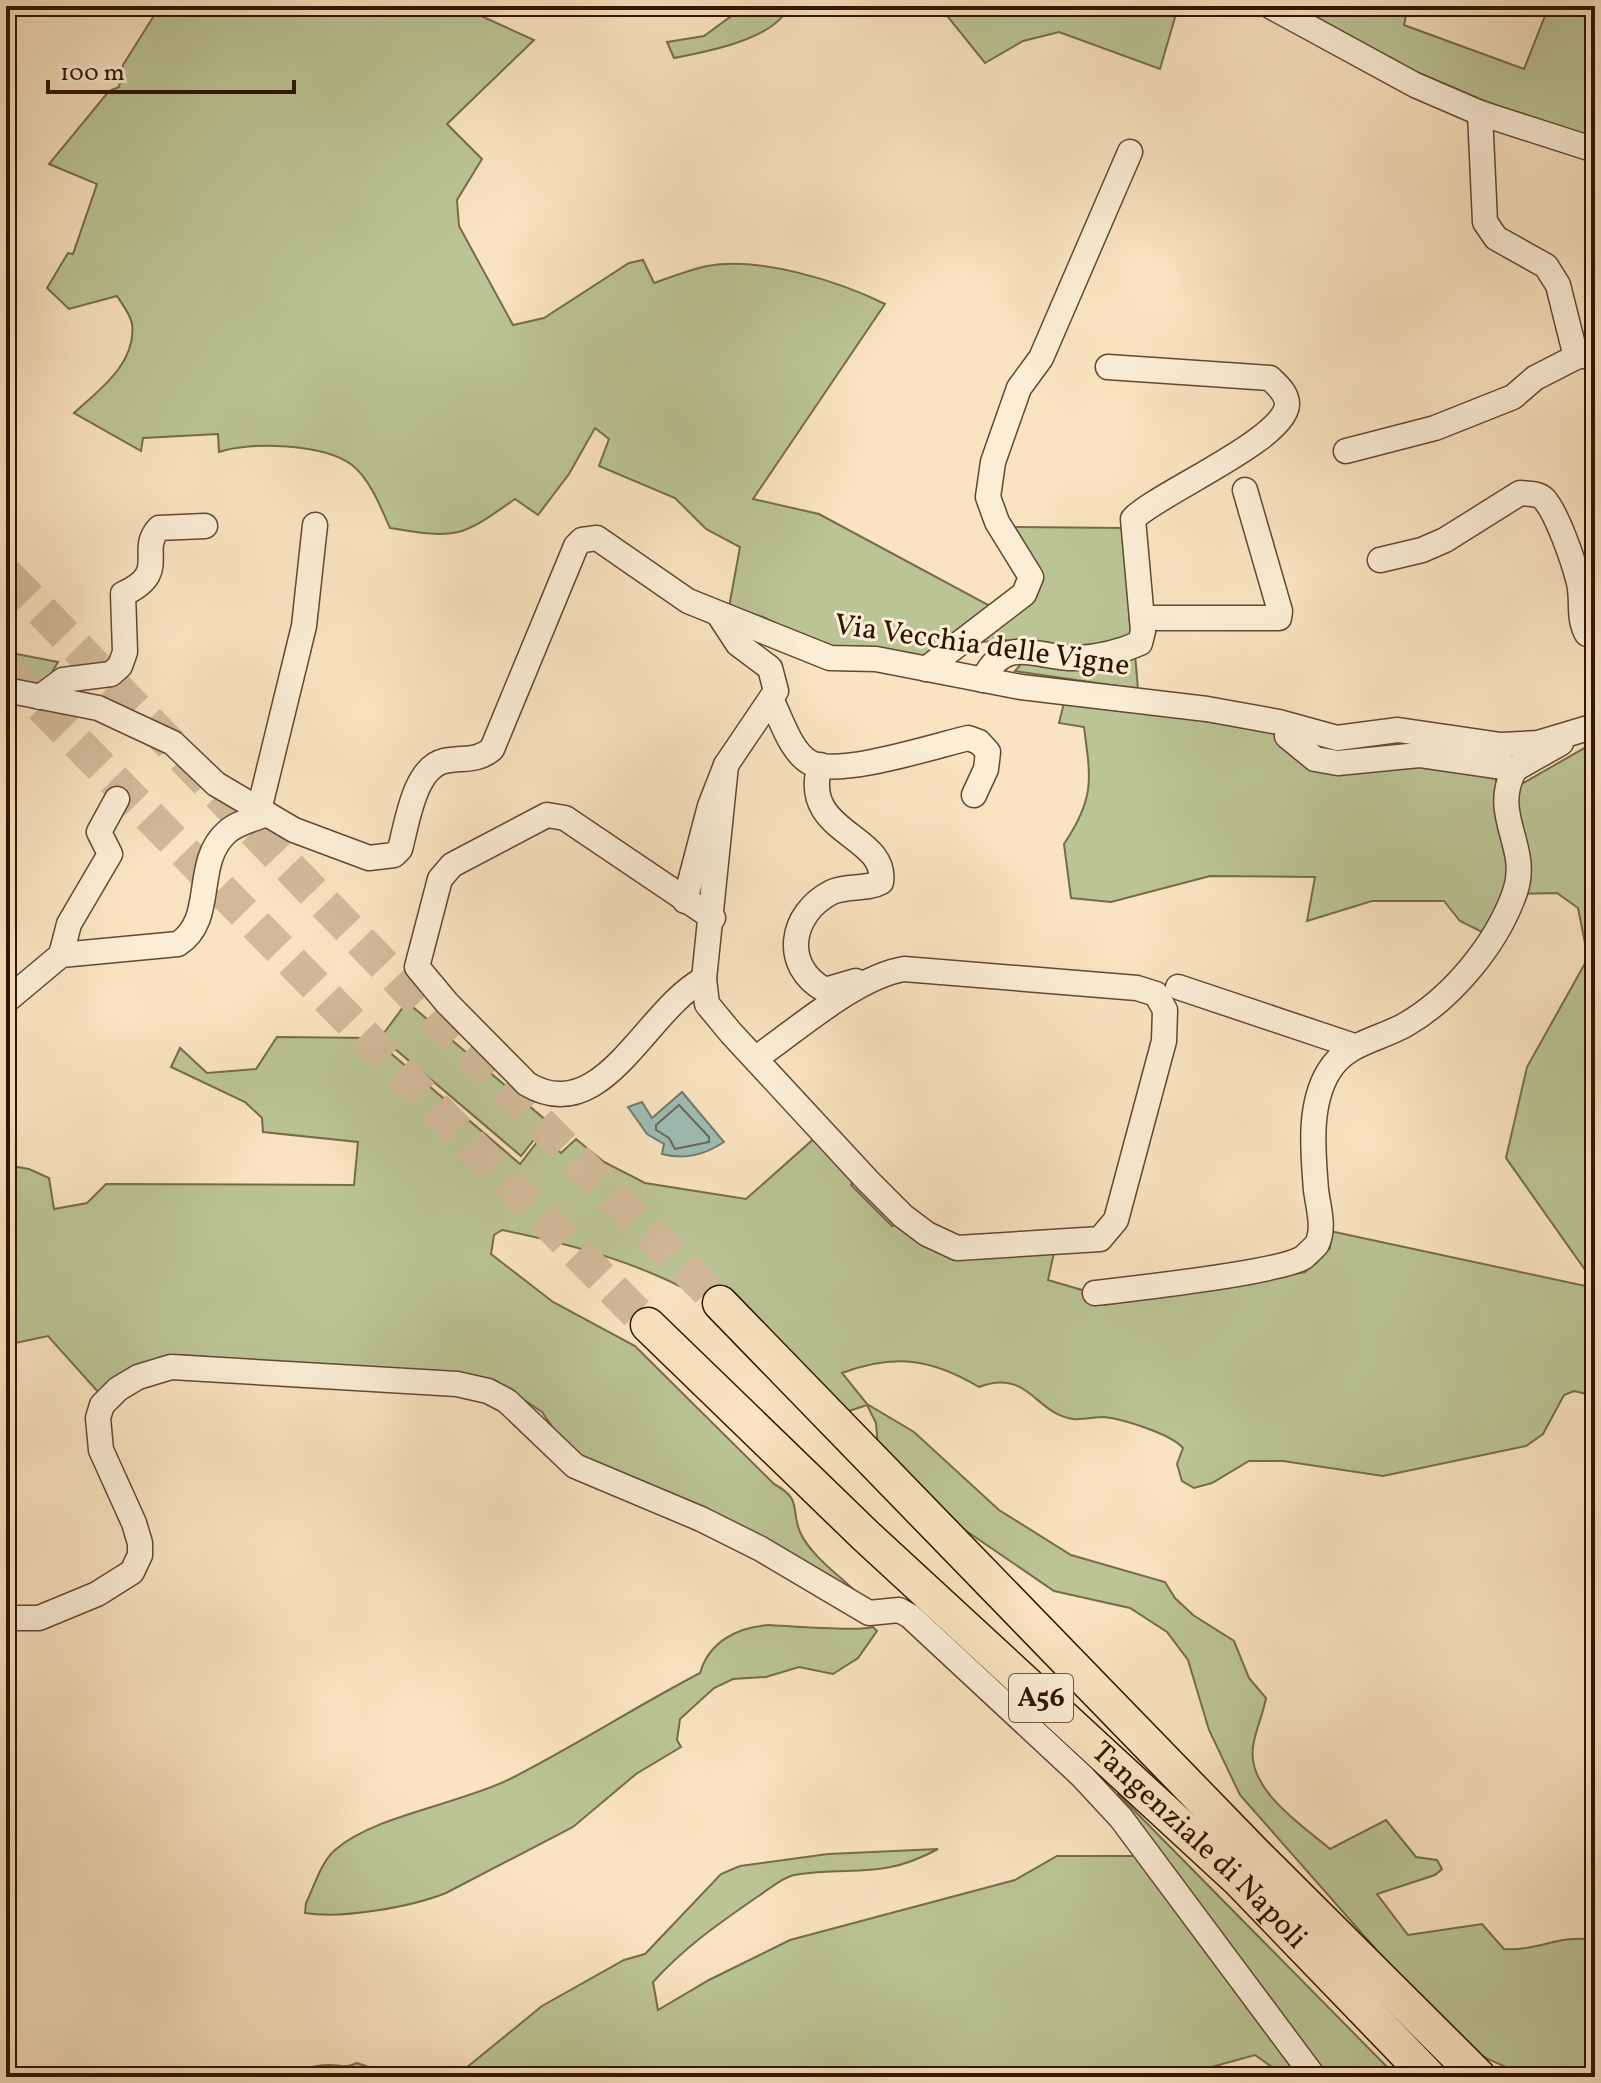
<svg xmlns="http://www.w3.org/2000/svg" width="1601" height="2083" font-family="Vollkorn,serif">
  <style>
    .green { fill: #bbc495; stroke: #766c4a; stroke-width: 2 }
    .water { fill: #9ebeb6; stroke: #727a6d; stroke-width: 2 }
    .lines { fill: none; stroke-linecap: round; stroke-linejoin: round }
    .shore { stroke: #68695b; stroke-width: 2 }
    .highway-tunnel { stroke: #d1ba9a; stroke-width: 34; stroke-dasharray: 34 17; stroke-linecap: butt }
    .minor-casing { stroke: #634830; stroke-width: 27 }
    .highway-casing { stroke: #311400; stroke-width: 37 }
    .minor { stroke: #fbedd6; stroke-width: 24 }
    .highway { stroke: #f9e3c0; stroke-width: 34 }
    .labels { text-anchor: middle; dominant-baseline: central; stroke-width: 6; stroke-linejoin: round; paint-order: stroke }
    .shield { fill: #fbedd6; stroke: #6e5540; stroke-width: 2 }
    .shield-label { font-size: 28px; font-weight: bold; fill: #311400 }
    .street-label { font-size: 30px; fill: #311400; stroke: #fbedd6 }
  </style>
  <rect width="100%" height="100%" fill="#f9e3c0"/>
  <filter id="stains"><feTurbulence type="fractalNoise" baseFrequency=".0025" numOctaves="4"/><feColorMatrix values="0 0 0 0 .2 0 0 0 0 .09 0 0 0 0 .02 0 0 0 .5 -.17"/></filter>
  <radialGradient id="worn" r=".72"><stop offset=".6" stop-color="#630" stop-opacity="0"/><stop offset="1" stop-color="#630" stop-opacity=".3"/></radialGradient>
  <!-- green -->
  <g class="green">
    <path d="M 160,6 L 486,6 L 481,16 L 534,40 L 447,124 L 482,159 L 457,200 L 459,226 L 513,325 L 544,318 L 629,263 L 643,260 L 654,283 C 671,277 689,270 707,266 C 758,256 839,281 885,304 L 753,499 L 819,514 L 988,605 L 1005,603 L 940,657 L 830,650 L 763,617 L 729,607 L 740,547 L 706,529 L 675,498 L 599,466 L 609,439 L 595,428 L 569,474 L 538,515 L 515,499 C 460,538 457,539 390,528 C 381,508 370,479 352,465 C 325,444 249,441 219,452 L 218,434 L 143,438 L 141,451 L 74,413 C 99,390 137,363 132,324 C 131,315 122,304 117,296 L 69,309 L 47,288 L 68,253 L 73,254 L 97,184 L 49,164 L 109,91 L 119,87 L 123,65 Z"/>
    <path d="M 745,6 L 789,6 C 776,39 706,52 674,58 L 667,42 L 704,36 Z"/>
    <polygon points="965,6 1176,6 1178,7 1160,69 1059,32 1023,41 985,63 948,17"/>
    <polygon points="1290,6 1408,6 1404,25 1524,69 1549,6 1595,6 1595,124 1591,139 1482,100 1398,64"/>
    <polygon points="1007,527 1125,528 1134,641 1071,652 1005,640 970,643 1025,601"/>
    <polygon points="6,652 58,662 40,693 6,685"/>
    <polygon points="1135,654 1138,689 1015,671 1022,663"/>
    <path d="M 1064,703 L 1106,704 L 1274,733 L 1292,755 L 1397,761 L 1491,773 L 1496,780 L 1497,809 L 1512,885 L 1488,935 L 1460,921 L 1444,901 L 1372,901 L 1307,921 L 1315,877 L 1210,876 L 1111,902 L 1071,898 L 1064,844 C 1095,798 1091,780 1084,727 L 1059,723 Z"/>
    <polygon points="1595,742 1595,1284 1506,1158 1527,1067 1588,958 1578,908 1557,893 1519,894 1511,790"/>
    <polygon points="407,1002 548,1122 521,1156 381,1037"/>
    <path d="M 277,1037 L 373,1038 L 520,1164 L 541,1137 L 561,1153 L 576,1139 L 604,1162 L 645,1183 L 746,1199 L 817,1136 L 857,1178 L 851,1185 L 892,1226 L 902,1223 L 950,1252 L 1055,1248 L 1048,1280 L 1082,1290 L 1105,1305 L 1305,1272 L 1330,1248 L 1330,1231 L 1595,1288 L 1595,1396 L 1574,1391 L 1564,1395 L 1543,1434 L 1526,1446 L 1383,1476 L 1283,1461 L 1249,1461 L 1212,1483 L 1194,1488 L 1182,1481 L 1177,1464 L 1183,1448 C 1171,1434 1123,1419 1104,1417 C 1094,1417 1083,1420 1073,1419 C 1035,1414 1029,1368 979,1387 C 932,1359 895,1353 842,1373 L 867,1404 L 914,1432 L 999,1510 L 1071,1555 L 1165,1582 L 1175,1598 L 1193,1615 L 1234,1641 L 1249,1678 L 1266,1698 C 1263,1715 1255,1731 1253,1747 C 1247,1790 1302,1825 1330,1849 L 1386,1820 L 1416,1857 L 1437,1860 L 1442,1869 L 1435,1875 L 1377,1894 L 1408,1935 L 1482,1924 L 1504,1949 C 1540,1951 1559,1934 1595,1940 L 1595,2076 C 1541,2083 1499,2070 1456,2040 L 1240,1795 L 1209,1730 L 1188,1660 L 1167,1632 L 1130,1608 L 1054,1591 L 956,1524 L 878,1446 L 876,1423 L 867,1405 L 843,1413 L 720,1290 L 709,1287 L 700,1297 C 639,1262 570,1244 502,1230 L 494,1235 L 491,1254 L 553,1302 L 635,1346 L 774,1484 C 803,1500 790,1508 800,1532 C 810,1555 840,1576 857,1593 L 574,1459 L 542,1412 L 496,1381 L 458,1374 L 181,1355 L 152,1361 L 99,1393 L 48,1336 L 6,1345 L 6,1165 L 29,1169 L 49,1178 L 54,1209 L 87,1203 L 106,1184 L 354,1185 L 358,1142 L 263,1132 L 262,1118 L 245,1102 L 171,1067 L 180,1048 L 207,1073 L 256,1069 Z"/>
    <path d="M 769,1625 C 790,1626 857,1632 873,1627 L 877,1631 L 858,1658 L 833,1674 L 799,1667 L 766,1677 L 733,1679 L 714,1688 L 680,1719 L 677,1740 L 681,1747 L 636,1774 L 573,1827 L 446,1893 C 411,1907 342,1919 305,1913 L 306,1903 C 314,1887 321,1862 335,1850 C 375,1815 461,1804 510,1779 C 575,1746 635,1707 700,1673 C 709,1642 737,1627 769,1625 Z"/>
    <polygon points="1118,1794 1397,2077 1328,2077 1115,1798"/>
    <path d="M 938,1849 C 879,1881 852,1865 794,1875 C 781,1878 768,1890 757,1897 C 717,1925 687,1945 653,1982 L 658,2010 L 709,1980 L 790,1940 L 1015,1880 L 1057,1856 L 1139,1856 L 1303,2077 L 1286,2077 L 1255,2055 L 1175,2077 L 455,2077 L 542,2006 L 624,1960 L 645,1954 L 721,1874 L 740,1866 L 828,1854 Z"/>
    <path d="M 357,2063 L 377,2070 L 385,2077 L 178,2077 C 197,2059 245,2076 270,2075 C 289,2074 307,2066 326,2065 C 338,2064 345,2069 357,2063 Z"/>
  </g>
  <!-- water -->
  <path class="water" d="M 682,1092 L 724,1142 C 704,1155 685,1160 662,1154 L 664,1144 L 647,1134 L 628,1107 L 642,1102 L 652,1118 Z"/>
  <g class="lines">
    <!-- shore -->
    <polygon class="shore" points="679,1105 709,1137 709,1142 675,1149 669,1138 656,1130 656,1125"/>
    <!-- highway-tunnel -->
    <g class="highway-tunnel">
      <polyline points="6,574 435,1018 720,1303"/>
      <polyline points="6,670 648,1325"/>
    </g>
    <defs>
      <g id="minor">
        <polyline points="1270,6 1415,85 1480,113 1595,150"/>
        <polyline points="1480,113 1485,222 1496,238 1546,266 1558,285 1576,357 1595,354"/>
        <polyline points="1346,451 1435,428 1513,397 1535,378 1576,357"/>
        <path d="M 1380,560 L 1422,550 L 1445,540 L 1520,493 C 1528,494 1538,493 1544,499 C 1557,513 1573,560 1578,579 C 1584,598 1577,617 1587,634 L 1595,636"/>
        <polyline points="1142,618 1279,618 1280,611 1245,490"/>
        <polyline points="926,669 1024,594 1031,577 997,522 988,497 993,462 1019,388 1041,358 1130,152"/>
        <path d="M 983,680 C 1006,632 1039,660 1078,658 C 1100,657 1120,652 1140,643 L 1143,631 L 1133,519 C 1156,494 1287,439 1287,404 C 1287,393 1277,385 1270,378 L 1108,367"/>
        <path d="M 6,690 L 98,708 L 173,743 L 216,784 L 294,830 L 369,858 L 394,855 L 400,849 C 407,824 414,768 444,761 C 462,757 477,762 492,749 L 576,546 L 582,540 L 597,538 L 688,601 L 830,658 L 876,659 L 1021,687 L 1207,709 L 1279,722 L 1337,738 L 1398,730 L 1501,745 L 1538,743 L 1595,726"/>
        <path d="M 40,697 L 63,680 L 111,674 L 120,666 L 125,652 L 123,594 C 171,572 137,551 159,528 L 205,526"/>
        <path d="M 772,701 C 781,719 791,753 811,763 C 839,777 935,746 968,738 L 979,742 L 988,752 L 986,769 L 974,795"/>
        <polyline points="1287,736 1315,759 1338,763 1419,755 1515,769 1561,743"/>
        <path d="M 726,765 L 704,979 L 707,1004 L 731,1033 L 868,1181 L 903,1216 L 927,1234 L 957,1248 L 1100,1239 L 1116,1220 L 1164,1041 L 1165,1010 L 1156,994 L 1137,988 L 904,969 C 856,977 797,1030 756,1058"/>
        <path d="M 820,765 C 799,834 888,834 881,882 C 867,890 848,885 832,892 C 790,913 781,966 825,990 L 856,981"/>
        <polyline points="259,810 304,626 315,525"/>
        <polyline points="685,901 710,806 726,765 776,691 770,668 738,644 719,615"/>
        <polyline points="61,955 69,924 110,854 99,832 117,799"/>
        <path d="M 704,979 C 645,1010 603,1129 527,1084 L 447,1003 L 417,967 L 440,879 L 452,865 L 547,815 L 565,818 L 713,918"/>
        <polyline points="1178,987 1354,1046"/>
        <path d="M 6,1001 L 61,955 L 178,944 C 217,919 192,863 227,832 C 237,823 254,819 267,814"/>
        <path d="M 1095,1293 C 1130,1289 1283,1272 1304,1257 C 1307,1254 1315,1247 1317,1244 C 1325,1228 1318,1206 1316,1190 C 1313,1151 1308,1105 1329,1071 C 1346,1043 1378,1040 1405,1025 C 1452,998 1497,944 1515,892 C 1531,846 1489,815 1515,769"/>
        <polyline points="6,1618 39,1618 97,1594 132,1572 140,1555 140,1543 134,1523 101,1450 98,1418 102,1405 118,1389 138,1377 171,1367 457,1384 488,1391 507,1401 575,1466 701,1519 761,1549 869,1613 899,1610 910,1616 1082,1776 1121,1818 1314,2077"/>
      </g>
      <g id="highway">
        <polyline points="720,1303 1253,1852 1479,2077"/>
        <path id="s1" d="M 648,1325 L 866,1536 L 1239,1880 L 1429,2077"/>
      </g>
    </defs>
    <!-- minor casing -->
    <use href="#minor" class="minor-casing"/>
    <!-- highway casing -->
    <use href="#highway" class="highway-casing"/>
    <!-- minor -->
    <use href="#minor" class="minor"/>
    <!-- highway -->
    <use href="#highway" class="highway"/>
  </g>
  <g class="labels">
    <!-- shield labels -->
    <rect class="shield" x="1009" y="1674" width="64" height="48" rx="6"/>
    <g class="shield-label">
      <text x="1041" y="1698">A56</text>
    </g>
    <!-- street labels -->
    <g class="street-label">
      <text transform="translate(982 646) rotate(8)">Via Vecchia delle Vigne</text>
      <text stroke="none"><textPath href="#s1" startOffset="758">Tangenziale di Napoli</textPath></text>
    </g>
  </g>
  <!-- margin -->
  <rect width="1601" height="2083" fill="none" stroke="#f9e3c0" stroke-width="32"/>
  <rect x="8" y="8" width="1585" height="2067" fill="none" stroke="#311400" stroke-width="4"/>
  <rect x="16" y="16" width="1569" height="2051" fill="none" stroke="#311400" stroke-width="2"/>
  <!-- scale -->
  <path d="M48 80v12h246v-12" fill="none" stroke="#311400" stroke-width="4"/>
  <text x="60" y="80" font-size="24" fill="#311400" stroke="#fbedd6" stroke-width="6" paint-order="stroke">100 m</text>
  <rect width="100%" height="100%" filter="url(#stains)"/>
  <rect width="100%" height="100%" fill="url(#worn)"/>
</svg>
